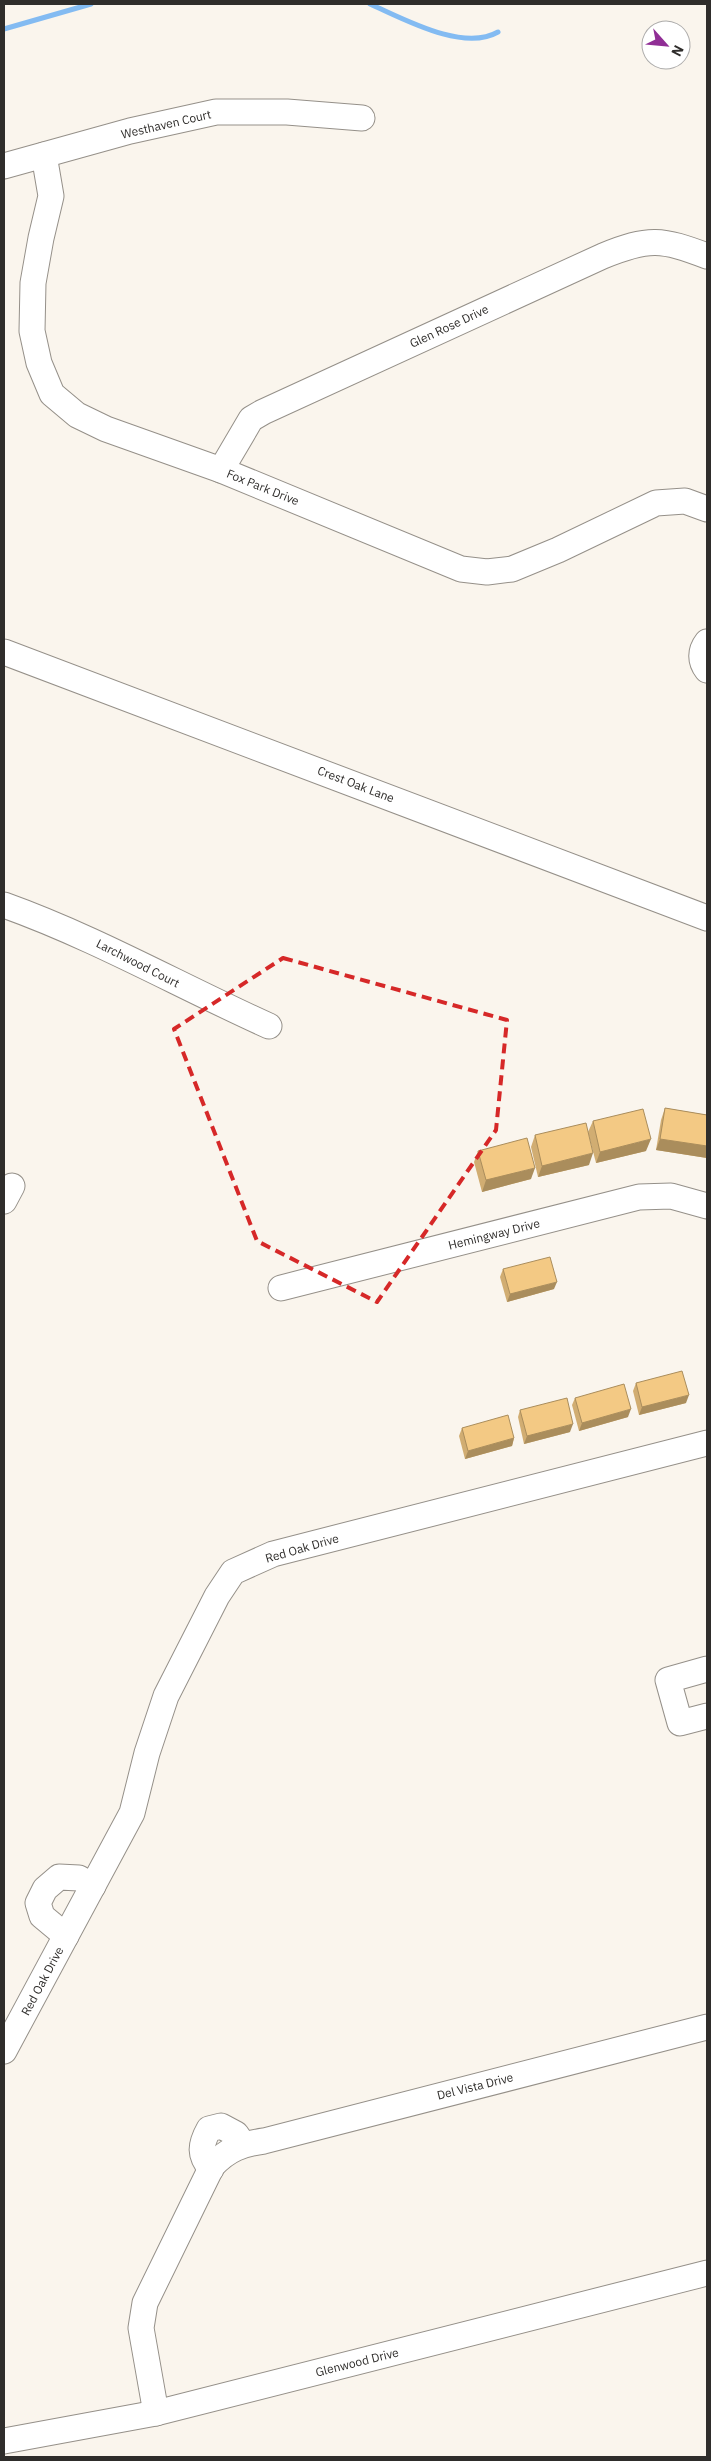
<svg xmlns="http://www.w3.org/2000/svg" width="711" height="2461" font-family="'IBM Plex Sans',sans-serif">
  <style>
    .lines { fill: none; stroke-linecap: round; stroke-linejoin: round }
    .stream { stroke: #83bbf2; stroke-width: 5 }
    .minor-casing { stroke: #959089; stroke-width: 27 }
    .minor { stroke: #fff; stroke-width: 25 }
    .wall { fill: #d1ad72 }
    .shaded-wall { fill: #aa8d5c }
    .building { fill: #f3c984; stroke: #aa8d5c }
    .marked { fill: none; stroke: #d62828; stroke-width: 4; stroke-dasharray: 10 6; stroke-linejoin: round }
    .labels { text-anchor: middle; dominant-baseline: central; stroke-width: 4.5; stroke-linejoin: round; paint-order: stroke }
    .street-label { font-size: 12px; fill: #2f2d2b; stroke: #fff }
  </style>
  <rect width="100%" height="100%" fill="#faf5ed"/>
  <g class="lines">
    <!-- stream -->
    <g class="stream">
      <path d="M 370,4 C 404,19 463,52 498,32"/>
      <polyline points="4,29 91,4"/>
    </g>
    <defs>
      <g id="minor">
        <polyline points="44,155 51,196 41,238 33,283 32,331 39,363 52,394 77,415 106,429 221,470 461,569 487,572 512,569 558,550 656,503 685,501 707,509"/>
        <polyline points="4,166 130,131 216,112 287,112 362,118"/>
        <path d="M 221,470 L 251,419 L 263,412 L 603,256 C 649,237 662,239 707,256"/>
        <path d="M 707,642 C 700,651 700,661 707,670"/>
        <polyline points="4,652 707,918"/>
        <path d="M 4,905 C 96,938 180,986 269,1026"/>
        <polyline points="4,1201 12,1186"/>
        <polyline points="281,1288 639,1197 671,1196 707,1206"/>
        <polyline points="707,1669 668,1680 680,1723 707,1716"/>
        <polyline points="66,1936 42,1916 38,1903 45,1889 59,1877 79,1878 93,1886"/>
        <polyline points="4,2051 132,1813 147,1753 166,1696 217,1596 233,1572 273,1554 707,1443"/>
        <path d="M 211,2169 C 199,2155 200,2145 209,2129 L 221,2126 L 236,2134 L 243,2144"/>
        <path d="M 156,2413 L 141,2328 L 145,2303 L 212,2166 C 228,2149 242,2144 264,2141 L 707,2027"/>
        <polyline points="4,2441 156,2413 707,2273"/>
      </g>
    </defs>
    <!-- minor casing -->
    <use href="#minor" class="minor-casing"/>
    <!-- minor -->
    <use href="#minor" class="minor"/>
  </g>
  <!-- wall -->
  <g class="wall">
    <polygon points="665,1108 707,1115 707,1158 656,1150 661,1120"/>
    <polygon points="593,1121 646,1151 596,1163 588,1132"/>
    <polygon points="535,1135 589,1165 538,1177 531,1147"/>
    <polygon points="478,1151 531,1179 482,1192 474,1162"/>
    <polygon points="503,1269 554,1289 507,1302 500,1277"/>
    <polygon points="636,1383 686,1403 639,1415 633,1391"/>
    <polygon points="575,1398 628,1417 579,1431 572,1405"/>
    <polygon points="520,1410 570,1432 524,1444 518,1417"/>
    <polygon points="462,1428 514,1438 512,1446 465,1459 459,1436"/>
  </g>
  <!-- shaded-wall -->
  <g class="shaded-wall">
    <polygon points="651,1139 646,1151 596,1163 600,1152"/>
    <polygon points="660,1139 707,1146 707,1158 656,1150"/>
    <polygon points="593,1153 589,1165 538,1177 542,1166"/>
    <polygon points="535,1168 531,1179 482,1192 486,1180"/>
    <polygon points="557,1282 554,1289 507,1302 510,1294"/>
    <polygon points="689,1395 686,1403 639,1415 642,1407"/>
    <polygon points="631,1409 628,1417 579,1431 582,1423"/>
    <polygon points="573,1424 570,1432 524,1444 527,1436"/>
    <polygon points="514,1438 512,1446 465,1459 468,1451"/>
  </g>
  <!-- building -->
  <g class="building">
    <polygon points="665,1108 707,1115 707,1146 660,1139"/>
    <polygon points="643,1109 651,1139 600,1152 593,1121"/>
    <polygon points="586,1123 593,1153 542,1166 535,1135"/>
    <polygon points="527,1138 535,1168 486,1180 478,1151"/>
    <polygon points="550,1257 557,1282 510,1294 503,1269"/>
    <polygon points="682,1371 689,1395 642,1407 636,1383"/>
    <polygon points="624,1384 631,1409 582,1423 575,1398"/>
    <polygon points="567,1398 573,1424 527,1436 520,1410"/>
    <polygon points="508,1415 514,1438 468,1451 462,1428"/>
  </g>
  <!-- marked area -->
  <path class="marked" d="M 283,958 L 507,1020 L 496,1130 L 377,1302 L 257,1241 L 174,1029 Z"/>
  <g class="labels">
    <!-- street labels -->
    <g class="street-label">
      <text transform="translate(166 124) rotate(-13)">Westhaven Court</text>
      <text transform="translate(449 326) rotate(-25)">Glen Rose Drive</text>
      <text transform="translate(263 487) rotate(22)">Fox Park Drive</text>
      <text transform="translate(356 784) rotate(21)">Crest Oak Lane</text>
      <text transform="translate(138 963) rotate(27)">Larchwood Court</text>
      <text transform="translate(494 1234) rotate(-14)">Hemingway Drive</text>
      <text transform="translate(302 1548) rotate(-16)">Red Oak Drive</text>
      <text transform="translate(42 1981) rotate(-62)">Red Oak Drive</text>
      <text transform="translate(475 2086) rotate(-14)">Del Vista Drive</text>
      <text transform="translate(357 2362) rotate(-14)">Glenwood Drive</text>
    </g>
  </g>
  <!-- border -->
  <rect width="711" height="2461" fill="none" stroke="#2f2d2b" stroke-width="10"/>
  <!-- north arrow -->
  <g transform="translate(666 45) rotate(117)"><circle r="24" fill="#ffffff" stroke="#acabaa"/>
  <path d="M0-4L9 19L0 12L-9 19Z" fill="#902e95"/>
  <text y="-8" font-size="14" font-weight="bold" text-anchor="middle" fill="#2f2d2b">N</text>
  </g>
</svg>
